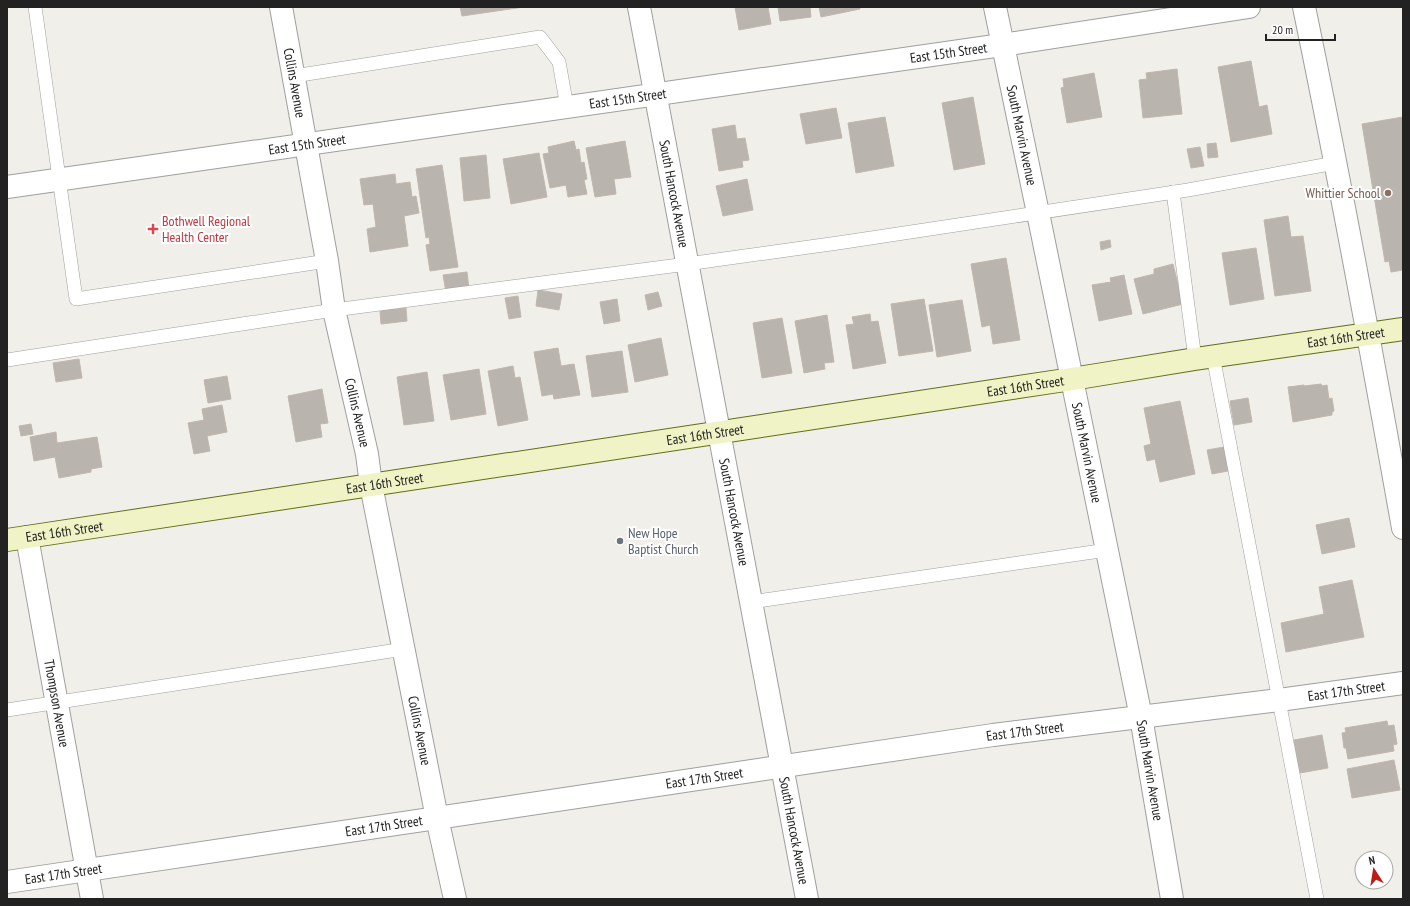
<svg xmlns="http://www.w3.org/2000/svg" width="1410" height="906" font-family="'PT Sans Narrow',sans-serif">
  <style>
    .building { fill: #bab4af; stroke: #c1b7ad }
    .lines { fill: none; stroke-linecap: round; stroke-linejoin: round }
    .lane-casing { stroke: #9f9f9f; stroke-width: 14 }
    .street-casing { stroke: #9f9f9f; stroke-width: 24 }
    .secondary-casing { stroke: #616e13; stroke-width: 24 }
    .lane { stroke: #fff; stroke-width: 13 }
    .street { stroke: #fff; stroke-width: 22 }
    .secondary { stroke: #eff3c5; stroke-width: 22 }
    .education-dot { fill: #8d6e63; stroke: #fff; stroke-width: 1.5 }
    .health-dot { fill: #e0444e; stroke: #fff; stroke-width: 1.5 }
    .worship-dot { fill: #6b7280; stroke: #fff; stroke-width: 1.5 }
    .labels { text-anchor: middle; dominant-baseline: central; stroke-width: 4; stroke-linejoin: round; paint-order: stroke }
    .street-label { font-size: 14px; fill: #222; stroke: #fff }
    .education-label { font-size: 14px; fill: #785e54; stroke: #fff; text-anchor: end }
    .health-label { font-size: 14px; fill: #be3a42; stroke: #fff; text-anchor: start }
    .worship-label { font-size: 14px; fill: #5b616d; stroke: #fff; text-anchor: start }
  </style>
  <rect width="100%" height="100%" fill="#f1efea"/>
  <!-- building -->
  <g class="building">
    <polygon points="460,7 524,7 462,16"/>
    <polygon points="735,7 768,7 771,24 739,30"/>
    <polygon points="778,7 810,7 811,17 780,21"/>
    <polygon points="819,7 860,7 860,9 821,17"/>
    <polygon points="1251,61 1259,107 1267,105 1272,134 1231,142 1218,67"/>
    <polygon points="1177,69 1182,114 1143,118 1139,80 1147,79 1146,73"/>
    <polygon points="1094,73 1102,117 1067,123 1061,88 1064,87 1063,79"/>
    <polygon points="973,97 985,164 954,170 942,103"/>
    <polygon points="836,108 842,138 806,144 800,114"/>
    <polygon points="885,117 894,166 856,173 848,123"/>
    <polygon points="1403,117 1403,270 1391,272 1389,261 1385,262 1362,124"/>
    <polygon points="735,125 737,139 745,138 749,160 742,161 743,167 719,171 712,129"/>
    <polygon points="574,141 576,150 579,149 581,163 584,162 587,179 584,180 587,194 568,197 566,185 550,188 543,154 549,153 548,147"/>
    <polygon points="625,141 631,177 614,179 616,194 595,197 586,148"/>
    <polygon points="1216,143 1218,157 1208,158 1207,144"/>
    <polygon points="1200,147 1204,166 1191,168 1187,149"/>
    <polygon points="539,153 547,197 511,204 503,159"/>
    <polygon points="486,155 490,198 464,201 460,158"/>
    <polygon points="442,165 458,267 430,271 426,245 430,244 429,237 426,238 416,169"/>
    <polygon points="395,174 396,184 410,182 412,197 416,196 419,213 404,216 408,246 370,252 367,229 376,227 373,204 364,205 360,179"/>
    <polygon points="747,179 753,210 723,216 716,186"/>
    <polygon points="1288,216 1291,237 1303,236 1311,291 1275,296 1264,220"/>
    <polygon points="1110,240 1111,247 1101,250 1100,242"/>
    <polygon points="1256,248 1264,299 1230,305 1222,253"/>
    <polygon points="1006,258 1020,340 993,344 990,325 982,327 971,264"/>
    <polygon points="1173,264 1183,304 1143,314 1134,279 1154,274 1154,269"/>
    <polygon points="467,272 469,289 446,292 443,275"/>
    <polygon points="1124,275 1132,314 1099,321 1092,285 1111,282 1110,278"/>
    <polygon points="538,290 562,294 559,310 536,306"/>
    <polygon points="658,292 662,306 648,310 645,295"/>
    <polygon points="518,296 521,317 509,319 505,298"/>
    <polygon points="617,299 620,321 604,324 600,302"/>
    <polygon points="924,299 933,351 899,356 891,304"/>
    <polygon points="962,300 971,351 937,357 929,305"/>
    <polygon points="406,308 407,321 381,324 380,311"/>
    <polygon points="870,314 871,322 878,321 886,363 853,369 846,325 854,324 852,317"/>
    <polygon points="827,315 834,362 824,363 825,369 804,373 795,321"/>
    <polygon points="782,318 792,373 762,378 753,323"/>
    <polygon points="661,338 668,375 635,382 628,345"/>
    <polygon points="558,348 561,366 574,364 580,395 554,399 553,394 542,396 534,352"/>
    <polygon points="622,351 628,392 592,397 586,356"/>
    <polygon points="79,359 82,378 56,382 53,363"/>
    <polygon points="513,366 515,378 520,377 528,420 498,426 488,371"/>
    <polygon points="479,369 486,414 451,420 443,375"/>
    <polygon points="427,372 434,421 404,425 397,377"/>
    <polygon points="227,376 231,399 208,403 204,380"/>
    <polygon points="1321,384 1322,386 1327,385 1329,399 1332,398 1334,411 1332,412 1332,415 1293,422 1288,387 1304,385 1304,386"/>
    <polygon points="322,389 328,423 320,424 322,437 296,442 288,396"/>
    <polygon points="1248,398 1252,422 1234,425 1230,401"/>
    <polygon points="1180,401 1195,474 1160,482 1155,459 1147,461 1144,446 1151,444 1144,408"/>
    <polygon points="222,405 227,432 207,436 210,451 194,454 188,423 204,420 202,409"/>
    <polygon points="31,424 33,434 21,436 19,426"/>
    <polygon points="56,432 57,443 97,437 102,467 91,469 91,472 59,478 55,457 34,461 30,437"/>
    <polygon points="1224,447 1228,471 1212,474 1207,450"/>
    <polygon points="1349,518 1355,547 1322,554 1316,525"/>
    <polygon points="1352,580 1364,637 1286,652 1281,623 1324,614 1319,587"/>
    <polygon points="1387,721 1388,726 1394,725 1397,744 1393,745 1394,751 1348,759 1346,748 1344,748 1342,733 1346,732 1345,728"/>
    <polygon points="1322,735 1328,768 1300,773 1294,740"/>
    <polygon points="1394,760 1400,790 1352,798 1347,769"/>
  </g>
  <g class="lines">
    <defs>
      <g id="lane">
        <polyline points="35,7 76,299 327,261"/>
        <polyline points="294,76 540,37 559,62 567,107"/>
        <polyline points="1173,192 1195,359"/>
        <polyline points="1213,356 1317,899"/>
        <polyline points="7,360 334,310 687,264 838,243 1188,190 1335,163"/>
        <polyline points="751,602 1107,550"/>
        <polyline points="7,710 404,649"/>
      </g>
      <g id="street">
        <path id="s1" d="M 281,7 L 327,261 L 334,310 L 367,454 L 371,485 L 437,818 L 455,899"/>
        <path id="s2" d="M 639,7 L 807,899"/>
        <path id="s3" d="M 995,7 L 1038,213 L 1141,717 L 1172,899"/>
        <path d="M 1304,7 C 1340,180 1372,354 1403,528"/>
        <path id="s4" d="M 7,187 L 1002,45 L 1249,7"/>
        <path id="s5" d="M 27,537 L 92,899"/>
        <path id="s6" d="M 7,882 L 993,735 L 1279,700 L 1403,683"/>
      </g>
      <g id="secondary">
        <path id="s7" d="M 7,540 L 1072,379 L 1195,359 L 1403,329"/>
      </g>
    </defs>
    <!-- lane casing -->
    <use href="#lane" class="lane-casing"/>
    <!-- street casing -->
    <use href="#street" class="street-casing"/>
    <!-- secondary casing -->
    <use href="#secondary" class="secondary-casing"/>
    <!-- lane -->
    <use href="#lane" class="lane"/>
    <!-- street -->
    <use href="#street" class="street"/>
    <!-- secondary -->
    <use href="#secondary" class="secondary"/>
  </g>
  <!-- markers -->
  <circle class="education-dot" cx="1388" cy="193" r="4"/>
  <path class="health-dot" d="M151 223h4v4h4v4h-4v4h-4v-4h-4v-4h4z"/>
  <circle class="worship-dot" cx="620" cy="541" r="4"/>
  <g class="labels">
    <!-- street labels -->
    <g class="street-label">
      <text stroke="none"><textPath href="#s4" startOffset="951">East 15th Street</textPath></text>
      <text stroke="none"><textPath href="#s1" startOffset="77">Collins Avenue</textPath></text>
      <text stroke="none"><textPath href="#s4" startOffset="627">East 15th Street</textPath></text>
      <text stroke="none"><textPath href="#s3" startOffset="131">South Marvin Avenue</textPath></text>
      <text stroke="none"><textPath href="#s4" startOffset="303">East 15th Street</textPath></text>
      <text stroke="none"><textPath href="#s2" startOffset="190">South Hancock Avenue</textPath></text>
      <text stroke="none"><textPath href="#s7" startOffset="1354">East 16th Street</textPath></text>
      <text stroke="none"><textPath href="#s7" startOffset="1030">East 16th Street</textPath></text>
      <text stroke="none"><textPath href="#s1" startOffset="413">Collins Avenue</textPath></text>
      <text stroke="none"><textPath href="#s7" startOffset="706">East 16th Street</textPath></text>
      <text stroke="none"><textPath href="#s3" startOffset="455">South Marvin Avenue</textPath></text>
      <text stroke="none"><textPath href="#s7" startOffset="382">East 16th Street</textPath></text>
      <text stroke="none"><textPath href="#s2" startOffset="514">South Hancock Avenue</textPath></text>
      <text stroke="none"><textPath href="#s7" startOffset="58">East 16th Street</textPath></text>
      <text stroke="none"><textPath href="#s6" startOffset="1353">East 17th Street</textPath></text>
      <text stroke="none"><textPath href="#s5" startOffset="169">Thompson Avenue</textPath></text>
      <text stroke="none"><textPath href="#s1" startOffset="737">Collins Avenue</textPath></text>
      <text stroke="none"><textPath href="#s6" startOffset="1029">East 17th Street</textPath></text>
      <text stroke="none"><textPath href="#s3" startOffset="779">South Marvin Avenue</textPath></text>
      <text stroke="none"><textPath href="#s6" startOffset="705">East 17th Street</textPath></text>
      <text stroke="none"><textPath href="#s6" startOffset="381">East 17th Street</textPath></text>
      <text stroke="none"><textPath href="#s2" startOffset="838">South Hancock Avenue</textPath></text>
      <text stroke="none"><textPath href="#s6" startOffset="57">East 17th Street</textPath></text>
    </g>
    <!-- education labels -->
    <g class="education-label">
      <text x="1380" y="193">Whittier School</text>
    </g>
    <!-- health labels -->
    <g class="health-label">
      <text x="162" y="221">Bothwell Regional<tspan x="162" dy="16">Health Center</tspan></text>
    </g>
    <!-- worship labels -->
    <g class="worship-label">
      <text x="628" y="533">New Hope<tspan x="628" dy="16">Baptist Church</tspan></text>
    </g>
  </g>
  <!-- border -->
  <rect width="1410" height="906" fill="none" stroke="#222222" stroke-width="16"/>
  <!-- north arrow -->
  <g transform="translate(1374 870) rotate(348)"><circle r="19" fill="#ffffff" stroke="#a7a7a7"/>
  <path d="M0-3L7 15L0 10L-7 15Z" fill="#bb1e18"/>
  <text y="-6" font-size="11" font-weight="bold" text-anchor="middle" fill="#222222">N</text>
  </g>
  <!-- scale -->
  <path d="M1266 34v6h69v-6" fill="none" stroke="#222222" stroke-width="2"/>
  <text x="1272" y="34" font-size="12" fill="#222222" stroke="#ffffff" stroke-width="3" paint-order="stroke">20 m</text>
</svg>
